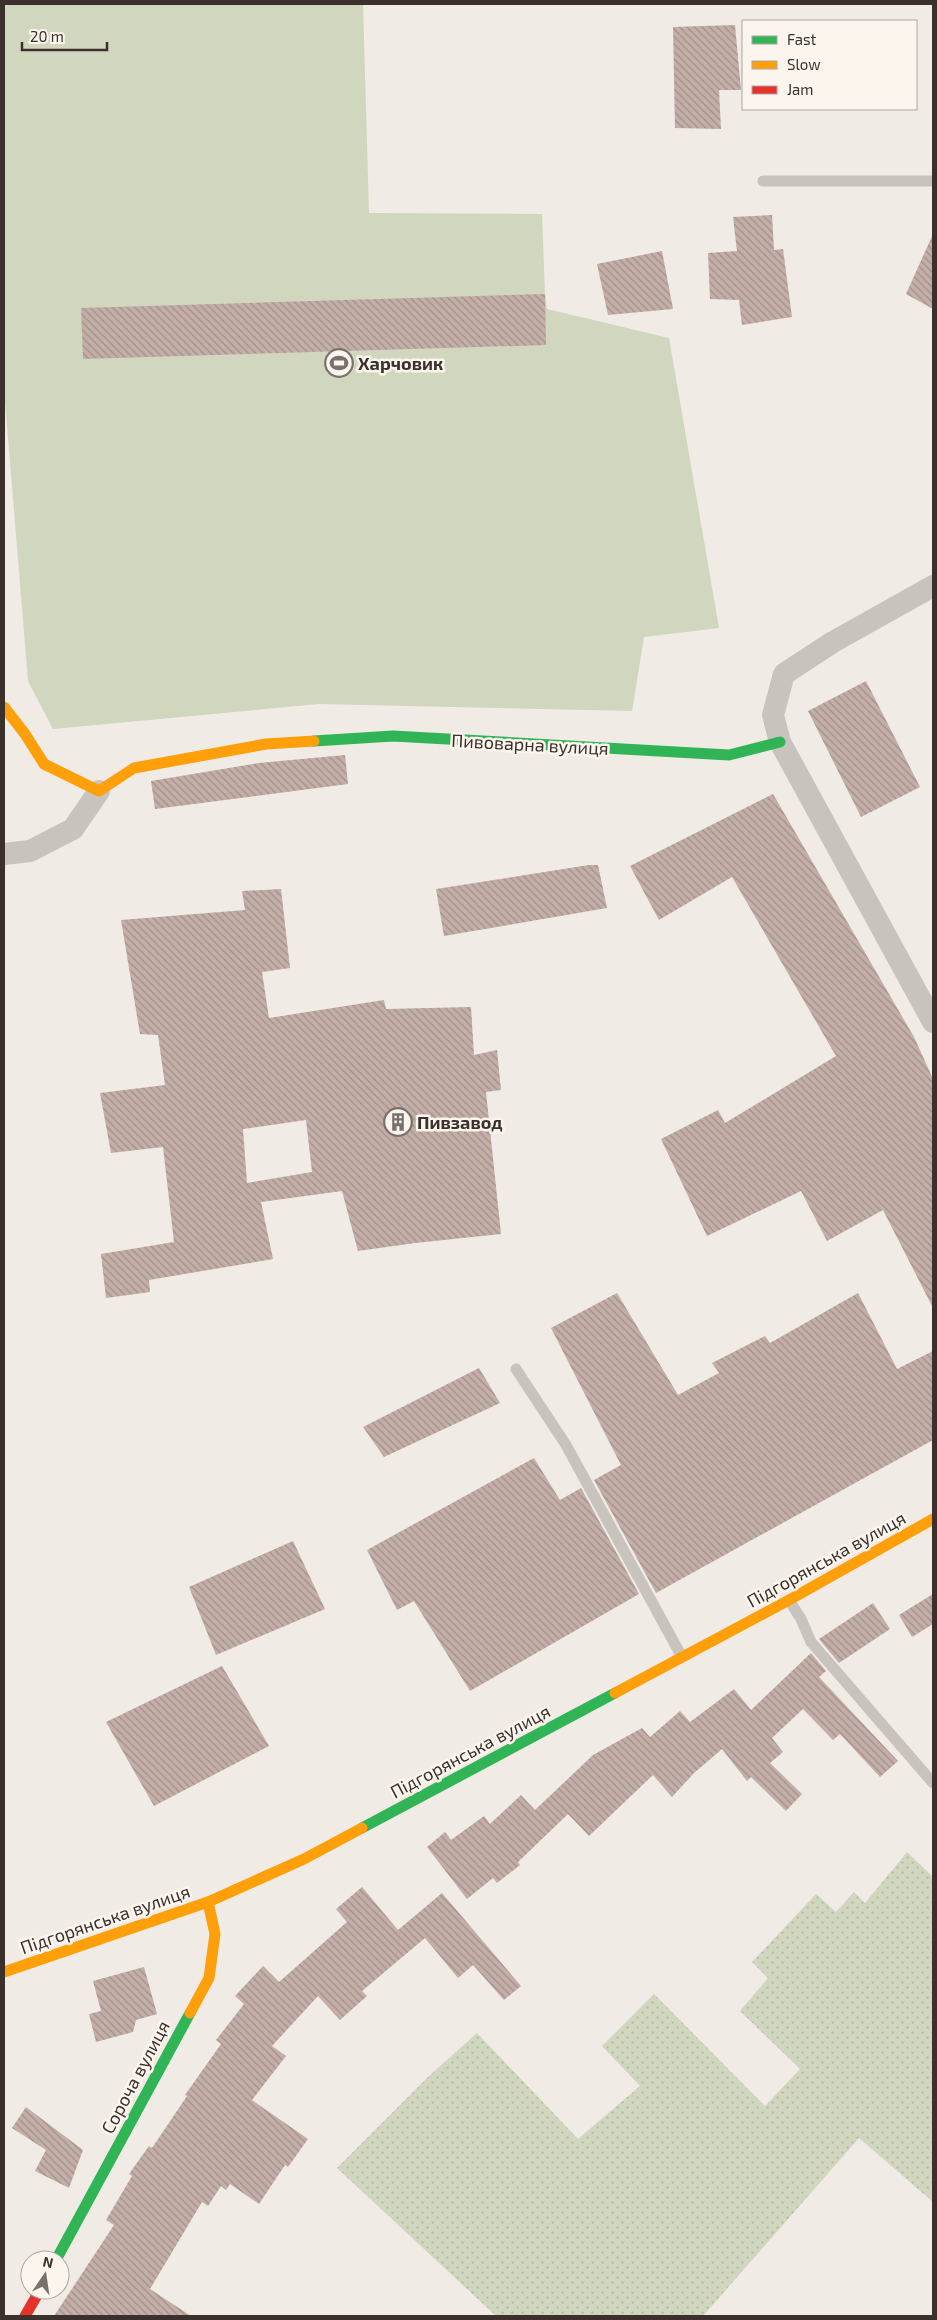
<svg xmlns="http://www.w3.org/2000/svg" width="937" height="2320" font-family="'Exo 2',sans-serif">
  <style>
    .grass { fill: #d1d6bf }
    .park { fill: url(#park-dots) }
    .building { fill: url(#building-back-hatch); fill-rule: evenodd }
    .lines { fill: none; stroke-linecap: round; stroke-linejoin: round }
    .lane { stroke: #c9c3be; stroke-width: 11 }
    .street { stroke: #c9c3be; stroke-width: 22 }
    .fast { stroke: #30b455; stroke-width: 11 }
    .slow { stroke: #ff9f0a; stroke-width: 11 }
    .jam { stroke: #e5322d; stroke-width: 11 }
    .labels { text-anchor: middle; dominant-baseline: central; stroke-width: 5; stroke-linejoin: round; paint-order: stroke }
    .poi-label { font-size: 18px; font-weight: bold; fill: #3b302b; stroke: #fbf5ee; text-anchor: start }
    .street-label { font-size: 18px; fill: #3b302b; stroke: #fbf5ee }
  </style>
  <defs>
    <pattern id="park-dots" width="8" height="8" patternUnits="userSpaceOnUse" patternTransform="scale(1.25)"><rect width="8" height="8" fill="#d1d6bf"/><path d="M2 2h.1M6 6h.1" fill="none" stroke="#b4b8a4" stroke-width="1.8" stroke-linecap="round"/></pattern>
    <pattern id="building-back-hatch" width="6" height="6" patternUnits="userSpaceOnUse" patternTransform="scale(1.25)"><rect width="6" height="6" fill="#c3afa7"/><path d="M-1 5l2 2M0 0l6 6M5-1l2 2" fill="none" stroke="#a08f88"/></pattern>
  </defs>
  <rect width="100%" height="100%" fill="#f0ebe5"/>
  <!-- grass -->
  <polygon class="grass" points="4,4 363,4 369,213 542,214 545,294 547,309 669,338 719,628 644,637 632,711 319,704 53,729 28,681 4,389"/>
  <!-- park -->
  <polygon class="park" points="907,1852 933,1877 933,2202 859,2138 703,2316 496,2316 337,2168 429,2076 477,2033 578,2139 640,2086 602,2046 654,1994 765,2106 800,2069 740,2011 768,1978 752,1962 816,1894 836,1912 854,1892 865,1903"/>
  <!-- building -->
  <g class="building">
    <polygon points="735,25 741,90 719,90 721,129 675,128 673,27"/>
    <polygon points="772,215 774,250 783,249 792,317 742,325 739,300 710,299 708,253 737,251 733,217"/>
    <polygon points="933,234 933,309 906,294"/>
    <polygon points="662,251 673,309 608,315 597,264"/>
    <polygon points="545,294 546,345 83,359 81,308"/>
    <polygon points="866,681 920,787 861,817 808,711"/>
    <polygon points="345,755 348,784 155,809 151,781 259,763"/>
    <polygon points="773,794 914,1037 933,1079 933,1308 883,1210 827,1241 801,1191 707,1236 661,1139 718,1110 725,1123 836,1056 732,877 659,920 630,866"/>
    <polygon points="589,865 598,865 607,908 444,936 436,889"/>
    <path d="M 281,889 L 290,968 L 262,972 L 269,1018 L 384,1000 L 386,1009 L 471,1007 L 474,1055 L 497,1050 L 501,1090 L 486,1092 L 501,1234 L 415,1243 L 358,1251 L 342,1191 L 261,1202 L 273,1259 L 149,1280 L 150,1292 L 106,1298 L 101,1254 L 174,1242 L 163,1147 L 111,1153 L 100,1093 L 165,1085 L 158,1035 L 140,1034 L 121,920 L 245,910 L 242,891 ZM 306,1120 L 312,1172 L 247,1183 L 243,1129 Z"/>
    <polygon points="617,1293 678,1395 719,1373 712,1363 765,1336 770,1343 858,1293 897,1369 933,1351 933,1440 656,1593 594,1480 621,1465 551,1328"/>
    <polygon points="479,1368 500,1403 384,1457 363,1427"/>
    <polygon points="534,1458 560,1500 581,1488 639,1594 470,1691 414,1601 397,1610 367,1550"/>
    <polygon points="293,1541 325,1609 216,1655 189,1587"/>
    <polygon points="933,1594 933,1624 912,1637 899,1615"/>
    <polygon points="873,1603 890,1629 839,1663 819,1639"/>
    <polygon points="811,1653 826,1671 819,1677 898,1761 880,1777 840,1734 833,1740 803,1709 772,1738 783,1752 770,1763 802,1794 786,1811 751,1777 747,1781 722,1749 694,1773 672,1797 653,1775 589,1836 568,1814 518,1862 520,1865 497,1883 493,1878 467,1899 427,1847 445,1832 451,1840 484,1816 490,1824 521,1795 535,1810 593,1755 642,1728 650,1737 680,1711 690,1722 734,1689 751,1710"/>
    <polygon points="222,1666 269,1746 154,1806 106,1722"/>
    <polygon points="362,1887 398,1930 442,1893 521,1986 504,2000 473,1965 458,1978 425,1938 362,1991 367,1996 340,2020 318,1996 272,2046 286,2056 252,2100 308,2139 288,2167 285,2165 259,2204 230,2184 226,2190 221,2186 208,2206 202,2202 150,2289 191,2316 54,2316 114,2225 106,2220 132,2176 129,2174 149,2146 152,2148 187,2096 185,2095 221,2044 216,2040 244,2004 235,1996 263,1966 279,1982 347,1922 336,1909"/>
    <polygon points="144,1967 157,2014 136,2020 133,2032 96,2042 89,2014 101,2011 93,1981"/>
    <polygon points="26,2107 83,2150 69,2188 35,2171 46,2150 12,2128"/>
  </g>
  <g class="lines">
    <!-- lane -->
    <g class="lane">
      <polyline points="763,181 933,181"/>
      <polyline points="516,1369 566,1445 682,1657"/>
      <polyline points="789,1600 801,1619 811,1642 933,1783"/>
    </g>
    <!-- street -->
    <g class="street">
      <polyline points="933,586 833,642 784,674 773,715 780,742 933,1022"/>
      <polyline points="4,854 30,851 73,829 99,791"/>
    </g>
    <!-- fast -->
    <g class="fast">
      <polyline points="314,741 393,736 729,755 780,742"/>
      <polyline points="362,1828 615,1693"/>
      <polyline points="56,2260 190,2013"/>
    </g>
    <!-- slow -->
    <g class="slow">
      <polyline points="4,707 25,734 44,764 99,791 134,768 266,744 314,741"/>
      <polyline points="615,1693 789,1600 933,1519"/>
      <polyline points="4,1972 208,1902 304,1859 362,1828"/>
      <polyline points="190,2013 209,1978 215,1934 208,1902"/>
    </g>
    <!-- jam -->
    <polyline class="jam" points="25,2316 40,2290"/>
  </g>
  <!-- icons -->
  <defs>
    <symbol id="stadium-ring" viewBox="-11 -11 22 22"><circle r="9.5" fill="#fbf5ee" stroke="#7a716c" stroke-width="1.5"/><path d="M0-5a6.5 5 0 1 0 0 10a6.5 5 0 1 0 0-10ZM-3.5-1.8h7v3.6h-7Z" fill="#7a716c"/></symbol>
    <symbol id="building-ring" viewBox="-11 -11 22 22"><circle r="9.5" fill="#fbf5ee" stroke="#7a716c" stroke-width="1.5"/><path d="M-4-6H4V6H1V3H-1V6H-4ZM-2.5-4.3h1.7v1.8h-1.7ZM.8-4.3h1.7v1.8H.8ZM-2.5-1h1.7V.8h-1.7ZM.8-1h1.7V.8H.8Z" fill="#7a716c"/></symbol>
  </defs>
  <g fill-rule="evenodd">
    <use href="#stadium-ring" x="323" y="347" width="32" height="32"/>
    <use href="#building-ring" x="382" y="1106" width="32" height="32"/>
  </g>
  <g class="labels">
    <!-- poi labels -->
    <g class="poi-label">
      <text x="358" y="363">Харчовик</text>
      <text x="417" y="1122">Пивзавод</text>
    </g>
    <!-- street labels -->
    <g class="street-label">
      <text transform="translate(530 744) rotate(3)">Пивоварна вулиця</text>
      <text transform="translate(826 1559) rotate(-29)">Підгорянська вулиця</text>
      <text transform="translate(470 1751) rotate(-28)">Підгорянська вулиця</text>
      <text transform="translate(105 1919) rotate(-19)">Підгорянська вулиця</text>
      <text transform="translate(135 2077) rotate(-62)">Сороча вулиця</text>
    </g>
  </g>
  <!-- border -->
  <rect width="937" height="2320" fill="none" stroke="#3b302b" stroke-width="10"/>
  <!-- legend -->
  <rect x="742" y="20" width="175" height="90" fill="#fbf5ee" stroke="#aea6a0"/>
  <rect x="752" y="36" width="25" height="8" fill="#30b455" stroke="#aea6a0"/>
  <text x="787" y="45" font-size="15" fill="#3b302b">Fast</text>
  <rect x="752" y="61" width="25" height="8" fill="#ff9f0a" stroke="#aea6a0"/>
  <text x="787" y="70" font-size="15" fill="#3b302b">Slow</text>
  <rect x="752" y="86" width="25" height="8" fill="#e5322d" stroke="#aea6a0"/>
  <text x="787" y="95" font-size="15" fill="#3b302b">Jam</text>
  <!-- north arrow -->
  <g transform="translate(45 2275) rotate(13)"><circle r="24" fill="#fbf5ee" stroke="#aea6a0"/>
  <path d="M0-4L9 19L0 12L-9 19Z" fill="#7a716c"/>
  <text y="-8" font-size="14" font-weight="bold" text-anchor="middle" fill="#3b302b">N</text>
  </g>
  <!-- scale -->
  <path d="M22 42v8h85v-8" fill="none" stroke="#3b302b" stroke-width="2.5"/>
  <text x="30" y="42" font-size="15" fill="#3b302b" stroke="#fbf5ee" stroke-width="4" paint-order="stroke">20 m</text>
</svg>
